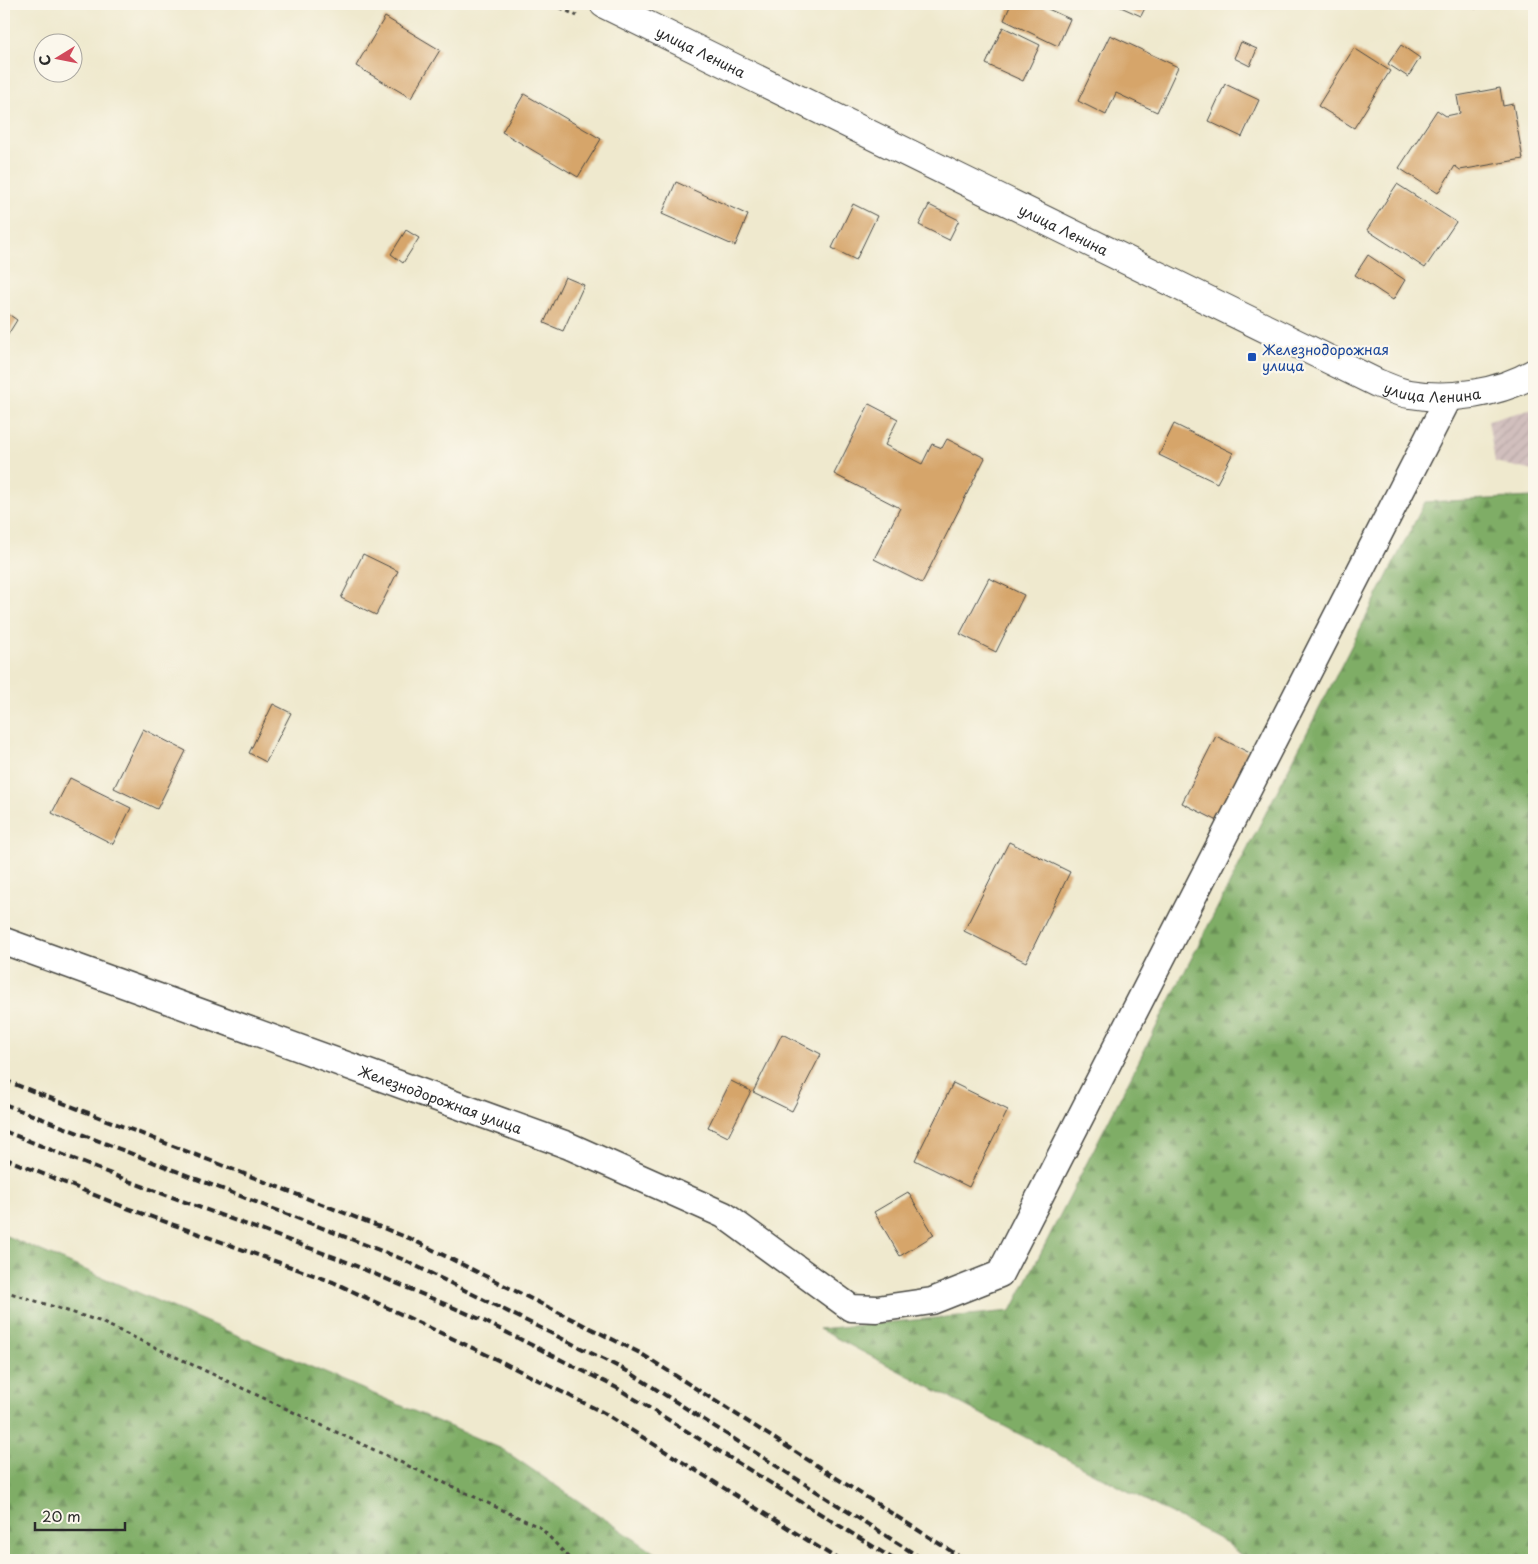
<svg xmlns="http://www.w3.org/2000/svg" width="1538" height="1564" font-family="'Playpen Sans',sans-serif">
  <style>
    .industrial { fill: url(#industrial-furrows) }
    .forest { fill: url(#forest-firs); stroke: #556c48 }
    .building { fill: #d6a56a }
    .lines { fill: none; stroke-linecap: round; stroke-linejoin: round }
    .street-casing { stroke: #484843; stroke-width: 29 }
    .secondary-casing { stroke: #484843; stroke-width: 30 }
    .path { stroke: #484843; stroke-width: 3; stroke-dasharray: 4 4; stroke-linecap: butt }
    .street { stroke: #fff; stroke-width: 26 }
    .secondary { stroke: #fff; stroke-width: 28 }
    .rail { stroke: #2b2b2b; stroke-width: 4; stroke-dasharray: 8 4; stroke-linecap: butt }
    .transit-dot { fill: #1a4fb4; stroke: #fbf7ec; stroke-width: 2 }
    .labels { text-anchor: middle; dominant-baseline: central; stroke-width: 4.5; stroke-linejoin: round; paint-order: stroke }
    .street-label { font-size: 14px; fill: #2b2b2b; stroke: #fbf7ec }
    .transit-label { font-size: 14px; fill: #164399; stroke: #fbf7ec; text-anchor: start }
  </style>
  <defs>
    <pattern id="industrial-furrows" width="10" height="10" patternUnits="userSpaceOnUse" patternTransform="scale(1.25)"><rect width="10" height="10" fill="#d1bfbd"/><path d="M-1 1l2-2M0 10L10 0M9 11l2-2" fill="none" stroke="#b4a4a3"/></pattern>
    <pattern id="forest-firs" width="22" height="20" patternUnits="userSpaceOnUse" patternTransform="scale(1.25)"><rect width="22" height="20" fill="#7fad66"/><path d="M5 1l3.5 6h-7zM16 11l3.5 6h-7z" fill="#688d54"/></pattern>
  </defs>
  <rect width="100%" height="100%" fill="#fbf7ec"/>
  <filter id="ink" filterUnits="userSpaceOnUse"><feTurbulence type="fractalNoise" baseFrequency=".02" numOctaves="2"/><feDisplacementMap in="SourceGraphic" scale="10" xChannelSelector="R" yChannelSelector="G"/><feConvolveMatrix kernelMatrix="1 2 1 2 8 2 1 2 1" color-interpolation-filters="sRGB"/></filter>
  <filter id="wash" filterUnits="userSpaceOnUse"><feTurbulence type="fractalNoise" baseFrequency=".0096" numOctaves="4" result="noise"/><feDisplacementMap in="SourceGraphic" scale="20" xChannelSelector="R" yChannelSelector="G"/><feGaussianBlur stdDeviation="1.12" result="paint"/><feColorMatrix in="noise" values="0 0 0 0 0 0 0 0 0 0 0 0 0 0 0 0 0 1.4 0 .05"/><feComposite in="paint" operator="in"/></filter>
  <g filter="url(#wash)">
    <rect width="100%" height="100%" fill="#efe9ce"/>
    <!-- industrial -->
    <polygon class="industrial" points="1534,409 1534,471 1495,462 1488,420"/>
    <!-- forest -->
    <g class="forest">
      <polygon points="1533,497 1534,1560 1246,1560 1227,1543 819,1329 1011,1311 1425,502"/>
      <polygon points="4,1235 502,1449 665,1560 4,1560"/>
    </g>
    <g id="blocks">
      <!-- building -->
      <g class="building">
        <polygon points="1011,4 1037,4 1070,19 1058,46 1004,20"/>
        <polygon points="1114,4 1147,4 1141,16"/>
        <polygon points="1464,4 1479,4 1476,9"/>
        <polygon points="385,17 440,50 411,98 356,66"/>
        <polygon points="1003,27 1040,45 1023,81 986,64"/>
        <polygon points="1110,35 1178,67 1157,112 1116,93 1106,115 1078,101"/>
        <polygon points="1241,42 1257,49 1250,66 1234,58"/>
        <polygon points="1401,45 1420,58 1408,77 1388,64"/>
        <polygon points="1354,48 1390,71 1354,128 1318,106"/>
        <polygon points="1225,84 1259,100 1242,137 1208,121"/>
        <polygon points="1500,88 1503,106 1513,104 1523,159 1460,170 1455,166 1438,193 1399,168 1437,110 1446,116 1460,113 1457,96"/>
        <polygon points="524,94 601,139 578,177 502,132"/>
        <polygon points="676,182 748,215 735,246 662,214"/>
        <polygon points="1397,184 1456,222 1425,268 1367,230"/>
        <polygon points="853,204 877,216 856,260 832,248"/>
        <polygon points="929,205 959,220 949,240 919,225"/>
        <polygon points="406,230 419,238 403,263 391,254"/>
        <polygon points="1368,255 1405,280 1393,300 1355,275"/>
        <polygon points="565,277 584,285 563,331 544,323"/>
        <polygon points="4,311 17,320 4,341"/>
        <polygon points="869,404 898,419 885,445 922,464 932,444 942,448 947,439 985,458 922,583 874,559 900,508 834,474"/>
        <polygon points="1174,424 1233,453 1217,483 1159,455"/>
        <polygon points="363,554 398,571 376,615 341,598"/>
        <polygon points="989,578 1024,595 996,652 960,634"/>
        <polygon points="273,704 291,713 266,762 249,753"/>
        <polygon points="143,729 186,751 157,809 114,788"/>
        <polygon points="1216,736 1252,754 1218,821 1182,803"/>
        <polygon points="70,778 131,808 113,844 52,813"/>
        <polygon points="1009,842 1070,872 1026,962 964,931"/>
        <polygon points="782,1034 821,1054 792,1111 753,1092"/>
        <polygon points="731,1081 751,1091 728,1137 708,1127"/>
        <polygon points="953,1083 1008,1110 969,1187 915,1160"/>
        <polygon points="908,1192 934,1235 900,1256 874,1212"/>
      </g>
    </g>
  </g>
  <g filter="url(#ink)">
    <use href="#blocks" fill-opacity="0" stroke="#484843" stroke-width="1"/>
    <g class="lines">
      <defs>
        <g id="street">
          <path id="s1" d="M 4,941 L 567,1145 L 724,1215 L 851,1308 L 877,1309 L 932,1301 L 1000,1274 L 1449,397"/>
        </g>
        <g id="secondary">
          <path id="s2" d="M 604,4 L 1377,383 C 1388,387 1399,393 1410,394 C 1450,401 1500,393 1534,373"/>
        </g>
      </defs>
      <!-- street casing -->
      <use href="#street" class="street-casing"/>
      <!-- secondary casing -->
      <use href="#secondary" class="secondary-casing"/>
      <!-- path -->
      <g class="path">
        <polyline points="553,4 577,16"/>
        <polyline points="4,1291 99,1321 541,1528 571,1560"/>
        <polyline points="4,1555 18,1560"/>
      </g>
      <!-- street -->
      <use href="#street" class="street"/>
      <!-- secondary -->
      <use href="#secondary" class="secondary"/>
      <!-- rail -->
      <g class="rail">
        <polyline points="4,1080 411,1239 640,1353 965,1560"/>
        <polyline points="4,1104 402,1259 629,1372 924,1560"/>
        <polyline points="4,1131 131,1182 342,1260 480,1319 617,1388 895,1560"/>
        <polyline points="4,1158 124,1207 333,1282 500,1361 604,1413 839,1560"/>
      </g>
    </g>
  </g>
  <!-- markers -->
  <rect class="transit-dot" x="1247" y="352" width="10" height="10" rx="2.5"/>
  <g class="labels">
    <!-- street labels -->
    <g class="street-label">
      <text stroke="none"><textPath href="#s2" startOffset="108">улица Ленина</textPath></text>
      <text stroke="none"><textPath href="#s2" startOffset="512">улица Ленина</textPath></text>
      <text stroke="none"><textPath href="#s2" startOffset="918">улица Ленина</textPath></text>
      <text stroke="none"><textPath href="#s1" startOffset="464">Железнодорожная улица</textPath></text>
    </g>
    <!-- transit labels -->
    <g class="transit-label">
      <text x="1262" y="349">Железнодорожная<tspan x="1262" dy="16">улица</tspan></text>
    </g>
  </g>
  <!-- margin -->
  <rect width="1538" height="1564" fill="none" stroke="#fbf7ec" stroke-width="20"/>
  <!-- north arrow -->
  <g transform="translate(58 58) rotate(260)"><circle r="24" fill="#fbf7ec" stroke="#a8a59f"/>
  <path d="M0-4L9 19L0 12L-9 19Z" fill="#d1495b"/>
  <text y="-8" font-size="14" font-weight="bold" text-anchor="middle" fill="#2b2b2b">С</text>
  </g>
  <!-- scale -->
  <path d="M35 1522v8h90v-8" fill="none" stroke="#2b2b2b" stroke-width="2.5"/>
  <text x="42" y="1522" font-size="15" fill="#2b2b2b" stroke="#fbf7ec" stroke-width="4" paint-order="stroke">20 m</text>
</svg>
